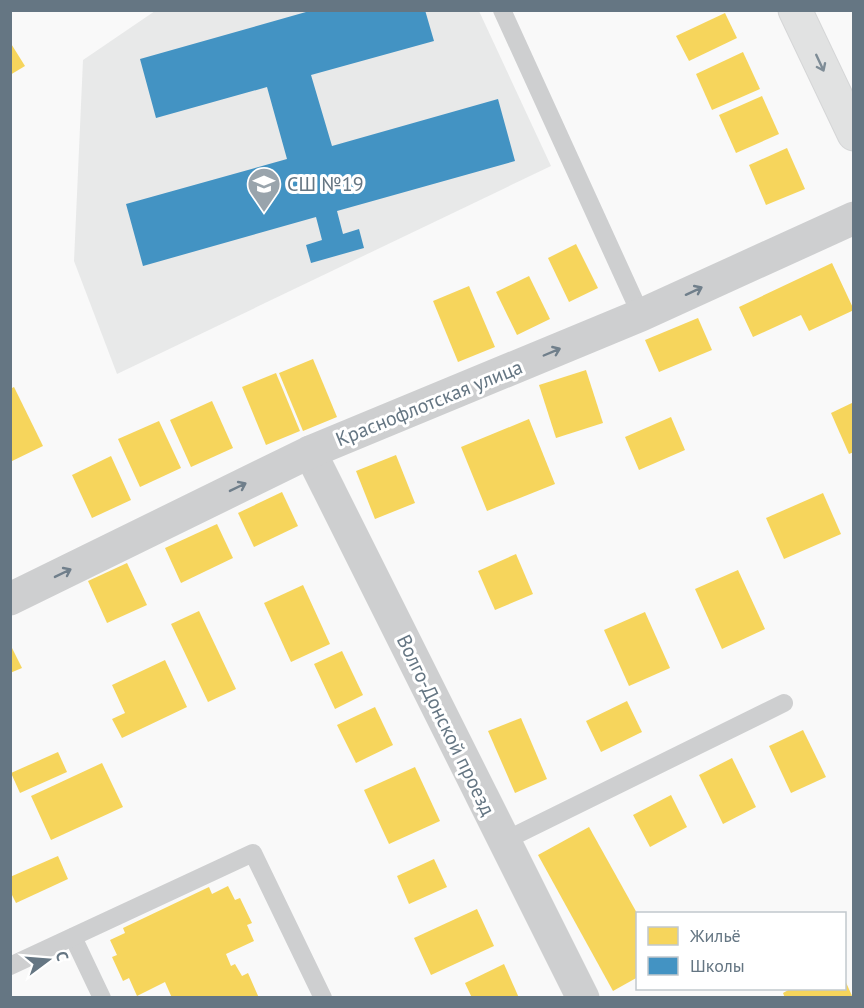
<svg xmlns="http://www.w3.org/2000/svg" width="864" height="1008" font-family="'PT Sans',sans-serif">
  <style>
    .built { fill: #e8e9e9 }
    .homes { fill: #f6d55c }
    .schools { fill: #4393c3 }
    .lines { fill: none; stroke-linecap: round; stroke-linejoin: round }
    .secondary-casing { stroke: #d5d6d7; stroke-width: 35 }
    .lane { stroke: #cecfd0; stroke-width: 18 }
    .street { stroke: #cecfd0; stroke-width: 33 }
    .secondary { stroke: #e1e2e2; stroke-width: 33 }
    .oneway { stroke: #7e8c96 }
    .oneway2 { stroke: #707f8b }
    .labels { text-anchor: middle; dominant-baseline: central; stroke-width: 6; stroke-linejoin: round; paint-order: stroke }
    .poi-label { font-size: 20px; fill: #657683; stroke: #fff; text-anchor: start }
    .street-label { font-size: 20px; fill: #657683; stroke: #fff }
  </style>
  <rect width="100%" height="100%" fill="#f9f9f9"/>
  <!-- built -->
  <polygon class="built" points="155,11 479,11 551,166 117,374 74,261 83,60"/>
  <!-- homes -->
  <g class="homes">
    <polygon points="725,13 737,38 689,61 676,36"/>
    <polygon points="10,42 25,66 10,75"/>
    <polygon points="743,52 760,89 712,110 696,74"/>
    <polygon points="762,96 779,134 736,153 719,115"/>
    <polygon points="787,148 805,189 766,205 749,165"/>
    <polygon points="576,244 598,288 569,302 548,258"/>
    <polygon points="832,263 854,310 809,331 801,315 753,337 739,307"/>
    <polygon points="529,276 550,319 517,335 496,292"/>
    <polygon points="469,286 495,347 458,362 433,301"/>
    <polygon points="698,318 712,350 659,372 645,340"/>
    <polygon points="313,359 337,417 303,431 279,373"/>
    <polygon points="586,370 603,423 556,438 539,385"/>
    <polygon points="276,373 300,431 266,445 242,387"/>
    <polygon points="14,387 43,446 10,462 10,389"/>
    <polygon points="212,401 233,448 191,467 170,420"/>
    <polygon points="854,402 854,452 849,454 831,413"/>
    <polygon points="671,417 685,450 639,470 625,437"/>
    <polygon points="529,419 555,484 487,511 461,447"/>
    <polygon points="159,421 181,468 140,487 118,439"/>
    <polygon points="396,455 415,503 375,519 356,471"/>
    <polygon points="111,456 131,500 92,518 72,475"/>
    <polygon points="282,492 298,526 254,547 238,513"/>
    <polygon points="823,493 841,534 784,559 766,518"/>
    <polygon points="217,524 233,558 181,583 165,548"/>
    <polygon points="516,554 533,594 495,610 478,571"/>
    <polygon points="127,563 147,605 107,623 88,581"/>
    <polygon points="738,570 765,629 722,649 695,589"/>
    <polygon points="303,585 330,644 291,662 264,603"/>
    <polygon points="199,611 236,689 208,702 171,624"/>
    <polygon points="645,612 670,668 629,686 604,630"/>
    <polygon points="10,644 22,668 10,673"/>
    <polygon points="342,651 363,695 335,709 314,664"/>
    <polygon points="165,660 187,707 122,738 112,719 125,713 112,685"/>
    <polygon points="627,701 642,732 601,752 586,721"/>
    <polygon points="375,707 393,745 356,763 337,725"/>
    <polygon points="521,718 547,779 515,793 488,731"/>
    <polygon points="803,730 826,777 791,793 769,746"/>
    <polygon points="58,752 67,772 20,793 11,773"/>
    <polygon points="732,758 756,807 723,824 699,775"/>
    <polygon points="102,763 123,807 51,840 31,796"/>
    <polygon points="415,767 440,821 389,844 364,790"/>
    <polygon points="671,795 687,827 650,847 633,815"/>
    <polygon points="589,827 638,915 638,977 613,991 538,855"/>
    <polygon points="58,856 68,879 16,903 10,891 10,877"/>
    <polygon points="434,859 447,887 409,904 397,876"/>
    <polygon points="228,886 235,900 240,898 252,923 247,925 254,941 226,954 231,966 235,964 242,976 248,973 259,998 172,998 165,982 137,996 129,978 123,981 112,957 117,955 110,940 125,933 123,928 209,887 212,894"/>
    <polygon points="477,909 494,946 431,975 414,938"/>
    <polygon points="504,964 519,998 472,998 465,983"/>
    <polygon points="844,978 853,998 785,998 783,993 792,988 844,988"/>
  </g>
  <!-- schools -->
  <polygon class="schools" points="313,10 425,10 434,41 311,75 332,146 498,99 515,161 337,211 343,234 359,229 364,248 311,263 306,245 322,240 316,217 143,266 126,204 287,159 267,87 156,118 140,59"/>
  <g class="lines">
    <defs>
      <polyline id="secondary" points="795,10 854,134"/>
    </defs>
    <!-- secondary casing -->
    <use href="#secondary" class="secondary-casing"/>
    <!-- lane -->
    <g class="lane">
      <polyline points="502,10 641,315"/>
      <polyline points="504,841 784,703"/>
      <polyline points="73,937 102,998"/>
      <polyline points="10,966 253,853 323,998"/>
    </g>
    <!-- street -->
    <g class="street">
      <polyline points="310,452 583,998"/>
      <polyline points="10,599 310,452 641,315 854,218"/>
    </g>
    <!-- secondary -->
    <use href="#secondary" class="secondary"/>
  </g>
  <!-- one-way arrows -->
  <defs><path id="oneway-shaft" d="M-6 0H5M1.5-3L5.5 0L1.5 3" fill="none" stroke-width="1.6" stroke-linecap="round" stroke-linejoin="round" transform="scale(1.5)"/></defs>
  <use class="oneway" href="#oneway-shaft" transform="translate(820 63) rotate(65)"/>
  <g class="oneway2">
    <use href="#oneway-shaft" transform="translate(694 291) rotate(-25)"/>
    <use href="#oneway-shaft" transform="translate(552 352) rotate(-23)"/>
    <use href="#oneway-shaft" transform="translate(238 487) rotate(-26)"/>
    <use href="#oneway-shaft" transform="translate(63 573) rotate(-26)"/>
  </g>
  <!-- icons -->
  <defs>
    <symbol id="school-pin" viewBox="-11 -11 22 30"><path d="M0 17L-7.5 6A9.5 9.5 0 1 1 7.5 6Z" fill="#99a4ac" stroke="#fff"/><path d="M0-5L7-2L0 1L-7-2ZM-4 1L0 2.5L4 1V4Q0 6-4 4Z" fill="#fff"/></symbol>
  </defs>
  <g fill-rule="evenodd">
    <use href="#school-pin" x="245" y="165" width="38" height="52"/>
  </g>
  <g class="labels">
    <!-- poi labels -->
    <g class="poi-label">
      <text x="287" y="184">СШ №19</text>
    </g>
    <!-- street labels -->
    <g class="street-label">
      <text transform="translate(429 403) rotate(-22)">Краснофлотская улица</text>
      <text transform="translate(446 725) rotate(64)">Волго-Донской проезд</text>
    </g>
  </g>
  <!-- border -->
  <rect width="864" height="1008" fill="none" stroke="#657683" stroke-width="24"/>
  <!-- legend -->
  <rect x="636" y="912" width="210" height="78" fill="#ffffff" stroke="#c1c8cd" stroke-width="1.5"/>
  <rect x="648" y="927" width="30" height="18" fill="#f6d55c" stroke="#c1c8cd" stroke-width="1.5"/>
  <text x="690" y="942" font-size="18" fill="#657683">Жильё</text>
  <rect x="648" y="957" width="30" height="18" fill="#4393c3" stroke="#c1c8cd" stroke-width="1.5"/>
  <text x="690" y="972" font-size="18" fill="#657683">Школы</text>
  <!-- north arrow -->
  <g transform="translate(48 960) rotate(74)" stroke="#ffffff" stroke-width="4.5" paint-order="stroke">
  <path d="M0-4.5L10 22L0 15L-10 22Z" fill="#657683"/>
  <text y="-9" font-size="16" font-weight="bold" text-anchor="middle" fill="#657683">С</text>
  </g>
</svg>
